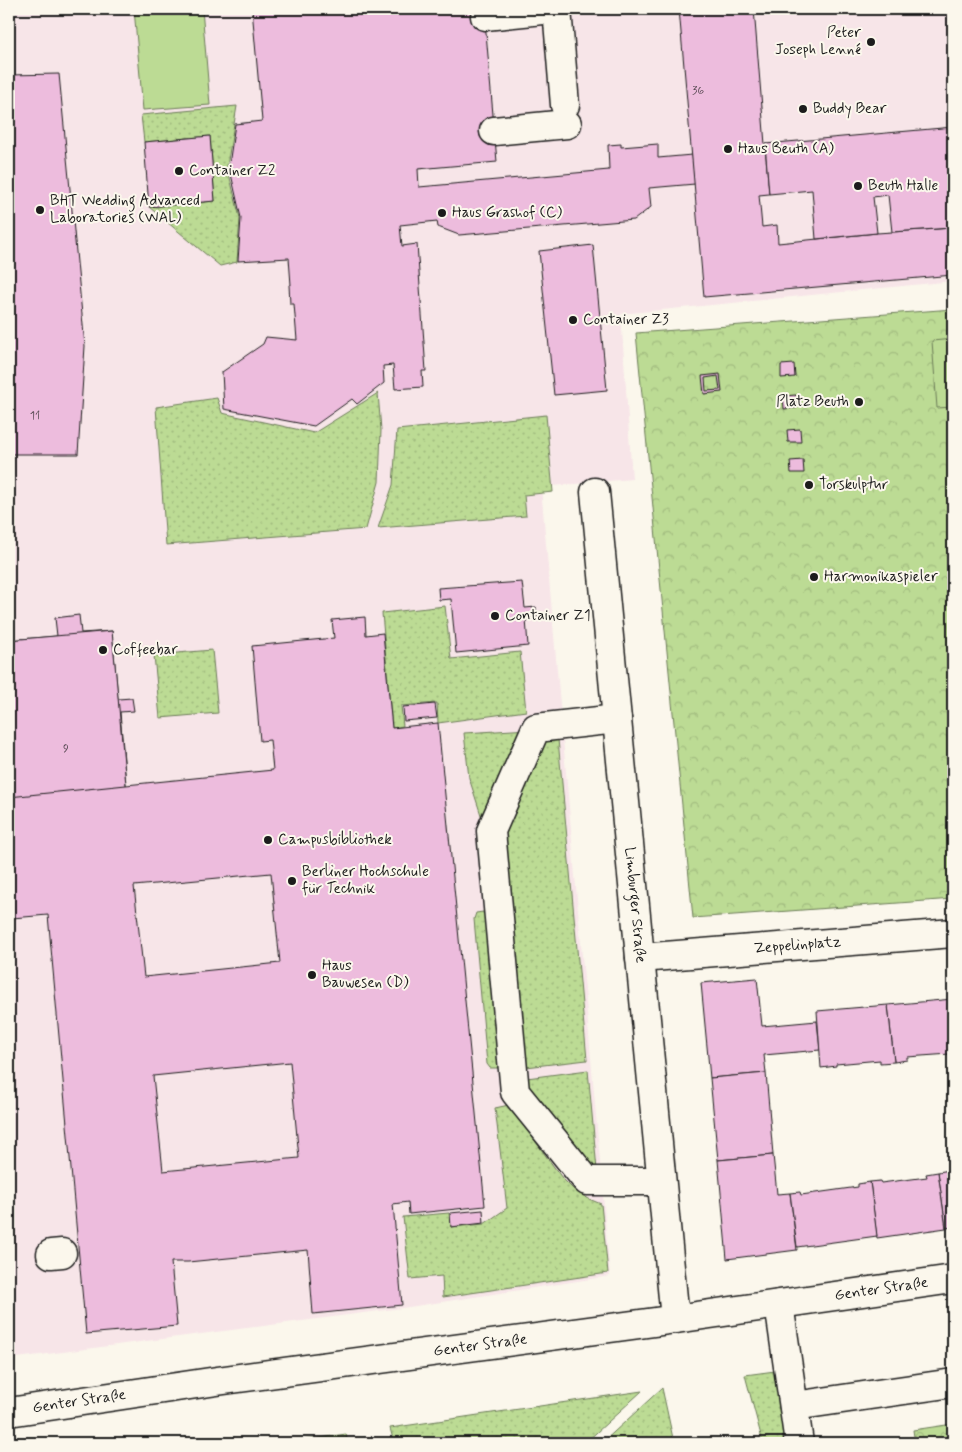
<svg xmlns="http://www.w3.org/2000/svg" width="962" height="1452" font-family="Mynerve,sans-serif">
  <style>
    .built { fill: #f7e5e8 }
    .grass { fill: url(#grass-dots); stroke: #6c7c58 }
    .park { fill: url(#park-crowns); stroke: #6c7c58 }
    .garden { fill: #bcdb94; stroke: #6c7c58 }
    .building { fill: #edbcdd; stroke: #1c1c1c; fill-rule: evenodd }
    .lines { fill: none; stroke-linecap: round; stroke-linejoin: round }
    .minor-casing { stroke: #1c1c1c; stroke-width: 31 }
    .minor { stroke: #fbf7ec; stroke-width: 28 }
    .poi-dot { fill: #1c1c1c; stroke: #fbf7ec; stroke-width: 2 }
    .labels { text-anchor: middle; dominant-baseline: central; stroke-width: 4; stroke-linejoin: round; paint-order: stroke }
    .number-label { font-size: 12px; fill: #50444c }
    .poi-label { font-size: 15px; fill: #1c1c1c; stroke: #fbf7ec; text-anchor: start }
    .street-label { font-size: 15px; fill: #1c1c1c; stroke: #fbf7ec }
  </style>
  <defs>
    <pattern id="grass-dots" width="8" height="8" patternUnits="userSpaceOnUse" patternTransform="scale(1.25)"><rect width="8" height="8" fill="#bcdb94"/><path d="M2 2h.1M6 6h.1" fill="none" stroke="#a1bb7f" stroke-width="1.8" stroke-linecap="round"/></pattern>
    <pattern id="park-crowns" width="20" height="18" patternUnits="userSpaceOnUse" patternTransform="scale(1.25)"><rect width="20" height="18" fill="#bcdb94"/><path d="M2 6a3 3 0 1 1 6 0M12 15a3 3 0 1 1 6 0" fill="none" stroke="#a1bb7f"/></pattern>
  </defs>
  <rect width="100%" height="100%" fill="#fbf7ec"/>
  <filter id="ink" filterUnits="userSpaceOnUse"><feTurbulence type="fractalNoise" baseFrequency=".02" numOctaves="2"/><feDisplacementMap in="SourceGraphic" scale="10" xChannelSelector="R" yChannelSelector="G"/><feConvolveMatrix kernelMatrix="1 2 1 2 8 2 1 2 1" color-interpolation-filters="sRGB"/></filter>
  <g filter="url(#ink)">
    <!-- built -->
    <polygon class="built" points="9,9 953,9 953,281 621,314 632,479 541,487 610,1276 409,1307 9,1359"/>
    <!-- grass -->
    <g class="grass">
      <polygon points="237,106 227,166 240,218 237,262 220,266 149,207 215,201 210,136 144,142 141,115"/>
      <polygon points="378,393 381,430 379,482 366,529 166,545 156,407 217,398 222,413 314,433"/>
      <polygon points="546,415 553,492 524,495 526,516 378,528 393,485 397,430"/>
      <polygon points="445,606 451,659 520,652 526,711 438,723 437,703 401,706 403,726 392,728 382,613"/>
      <polygon points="212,650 218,713 160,718 154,655"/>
      <polygon points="529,729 483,821 469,778 464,733"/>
      <polygon points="558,739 587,1060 526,1067 502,837 544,742"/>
      <polygon points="483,912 488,918 500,1062 498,1068 490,1068 487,1064 474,919 476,913"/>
      <polygon points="588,1070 597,1170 592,1170 526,1094 527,1078"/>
      <polygon points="509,1105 562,1178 574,1190 589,1199 601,1204 608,1273 443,1297 442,1276 410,1279 403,1217 449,1213 451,1227 484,1224 507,1208 495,1108"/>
      <polygon points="775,1371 786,1443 763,1443 745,1375"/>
      <polygon points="662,1388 674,1443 602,1443"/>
      <polygon points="642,1391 585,1443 394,1443 390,1428"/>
      <polygon points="346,1434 348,1443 300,1443 300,1441"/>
    </g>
    <!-- park -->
    <g class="park">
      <polygon points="953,309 953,899 693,918 636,333"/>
      <polygon points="953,1424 953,1443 915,1443 913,1430"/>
    </g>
    <!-- garden -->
    <g class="garden">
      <polygon points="134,9 202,9 210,105 143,110"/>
      <polygon points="953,339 953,407 937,408 932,341"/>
    </g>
    <!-- building -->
    <g class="building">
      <polygon points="252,9 484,9 497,162 418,169 419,187 609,170 608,145 621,144 621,147 658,144 658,158 692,155 695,184 649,188 651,207 634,220 459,235 438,227 437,221 400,225 402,246 417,244 426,371 422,371 423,387 395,389 393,365 383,366 384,383 357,404 352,399 314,426 224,409 222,372 263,344 266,337 297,340 294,304 290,304 289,285 291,285 289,258 238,261 241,218 229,165 235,124 262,121"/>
      <polygon points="679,9 754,9 769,194 759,195 762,227 777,225 778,243 877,233 953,228 953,275 704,297"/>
      <polygon points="59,74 85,346 78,454 9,454 9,75"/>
      <polygon points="953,127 953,181 948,182 951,228 892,232 888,195 873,197 877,233 816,239 812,190 769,194 765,144"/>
      <polygon points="210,136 215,201 149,207 144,142"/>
      <polygon points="593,245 607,390 554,395 539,251"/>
      <polygon points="794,364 795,377 781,378 781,365"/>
      <path d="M 720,374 L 722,392 L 704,394 L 702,376 ZM 718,376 L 720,390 L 706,391 L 705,378 Z"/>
      <polygon points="796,395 797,408 784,409 783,396"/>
      <polygon points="800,429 801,442 788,442 787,430"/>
      <polygon points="803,460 804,473 791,473 790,461"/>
      <polygon points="522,582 525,608 536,607 537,618 526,619 528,646 456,653 451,599 439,600 438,588"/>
      <path d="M 79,615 L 81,633 L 112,631 L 118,699 L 132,698 L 134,711 L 120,712 L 126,785 L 273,770 L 270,740 L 260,741 L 252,646 L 334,638 L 332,620 L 365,617 L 366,635 L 383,633 L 392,728 L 438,723 L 485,1206 L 409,1214 L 408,1202 L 393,1204 L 402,1305 L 313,1314 L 308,1250 L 188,1262 L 171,1262 L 177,1326 L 86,1334 L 48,915 L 12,918 L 9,883 L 9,640 L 57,636 L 55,618 ZM 271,873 L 280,963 L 144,977 L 134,886 ZM 290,1062 L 299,1158 L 163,1171 L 153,1076 Z"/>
      <polygon points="112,631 126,785 9,797 9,640"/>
      <polygon points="435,704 437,718 404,721 403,707"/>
      <polygon points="757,978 762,1026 817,1021 820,1050 764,1055 766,1073 710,1078 701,983"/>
      <polygon points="953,999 953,1056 950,1056 950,1054 907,1057 907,1060 894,1062 888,1005"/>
      <polygon points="888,1005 894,1062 880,1063 880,1060 836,1064 836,1066 821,1068 817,1011"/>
      <polygon points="766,1073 773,1155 718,1160 710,1078"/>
      <polygon points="773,1155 777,1194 790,1193 797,1250 727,1259 718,1160"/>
      <polygon points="950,1170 950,1173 953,1173 953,1227 946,1228 938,1172"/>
      <polygon points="938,1172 946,1228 877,1238 870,1182 880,1181 881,1183 927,1177 926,1174"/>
      <polygon points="870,1182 877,1236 797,1247 790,1193 800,1192 801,1195 858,1187 858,1184"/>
      <polygon points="483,1210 484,1223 451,1227 450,1213"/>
    </g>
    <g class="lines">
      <defs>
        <g id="minor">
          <polyline points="557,9 565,105"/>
          <polyline points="485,16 553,9"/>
          <polyline points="494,131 567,124"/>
          <path id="s1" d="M 595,492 L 675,1319"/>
          <polyline points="617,719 536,728 491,831 515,1092 587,1181 661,1181"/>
          <path id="s2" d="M 640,958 L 953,933"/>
          <polyline points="51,1254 62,1253"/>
          <polyline points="779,1304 799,1443"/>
          <polyline points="794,1406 953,1383"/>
          <path id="s3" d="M 9,1412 L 217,1381 L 662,1321 L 953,1279"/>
        </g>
      </defs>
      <!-- minor casing -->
      <use href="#minor" class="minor-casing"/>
      <!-- minor -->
      <use href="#minor" class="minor"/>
    </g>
  </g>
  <!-- markers -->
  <g class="poi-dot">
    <circle cx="871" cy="42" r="5"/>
    <circle cx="803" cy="109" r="5"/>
    <circle cx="728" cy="149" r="5"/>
    <circle cx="179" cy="171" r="5"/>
    <circle cx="858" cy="186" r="5"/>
    <circle cx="40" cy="210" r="5"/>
    <circle cx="442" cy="213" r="5"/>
    <circle cx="573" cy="320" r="5"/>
    <circle cx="859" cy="402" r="5"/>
    <circle cx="809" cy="485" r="5"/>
    <circle cx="814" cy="577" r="5"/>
    <circle cx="495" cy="616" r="5"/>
    <circle cx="103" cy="650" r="5"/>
    <circle cx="268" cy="840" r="5"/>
    <circle cx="292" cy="881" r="5"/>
    <circle cx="312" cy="975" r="5"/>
  </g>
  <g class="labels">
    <!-- number labels -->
    <g class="number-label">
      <text x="698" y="91">36</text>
      <text x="35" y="416">11</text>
      <text x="66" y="749">9</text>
    </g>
    <!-- poi labels -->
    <g class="poi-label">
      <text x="861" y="33" text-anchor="end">Peter<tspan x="861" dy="17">Joseph Lenné</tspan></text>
      <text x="813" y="109">Buddy Bear</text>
      <text x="738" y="149">Haus Beuth (A)</text>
      <text x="189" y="171">Container Z2</text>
      <text x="868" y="186">Beuth Halle</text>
      <text x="50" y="201">BHT Wedding Advanced<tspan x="50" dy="17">Laboratories (WAL)</tspan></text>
      <text x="452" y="213">Haus Grashof (C)</text>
      <text x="583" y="320">Container Z3</text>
      <text x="849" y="402" text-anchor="end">Platz Beuth</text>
      <text x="819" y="485">Torskulptur</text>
      <text x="824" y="577">Harmonikaspieler</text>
      <text x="505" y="616">Container Z1</text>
      <text x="113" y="650">Coffeebar</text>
      <text x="278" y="840">Campusbibliothek</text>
      <text x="302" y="872">Berliner Hochschule<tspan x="302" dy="17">für Technik</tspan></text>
      <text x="322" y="966">Haus<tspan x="322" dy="17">Bauwesen (D)</tspan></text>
    </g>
    <!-- street labels -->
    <g class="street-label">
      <text stroke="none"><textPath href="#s1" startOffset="415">Limburger Straße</textPath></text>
      <text stroke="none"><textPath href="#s2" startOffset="158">Zeppelinplatz</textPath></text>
      <text stroke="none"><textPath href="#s3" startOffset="881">Genter Straße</textPath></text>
      <text stroke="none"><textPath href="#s3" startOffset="476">Genter Straße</textPath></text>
      <text stroke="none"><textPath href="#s3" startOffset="71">Genter Straße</textPath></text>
    </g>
  </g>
  <!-- margin -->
  <rect width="962" height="1452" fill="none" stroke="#fbf7ec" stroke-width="30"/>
  <rect x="15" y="15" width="932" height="1422" fill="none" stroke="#1c1c1c" stroke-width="2" filter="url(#ink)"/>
</svg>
